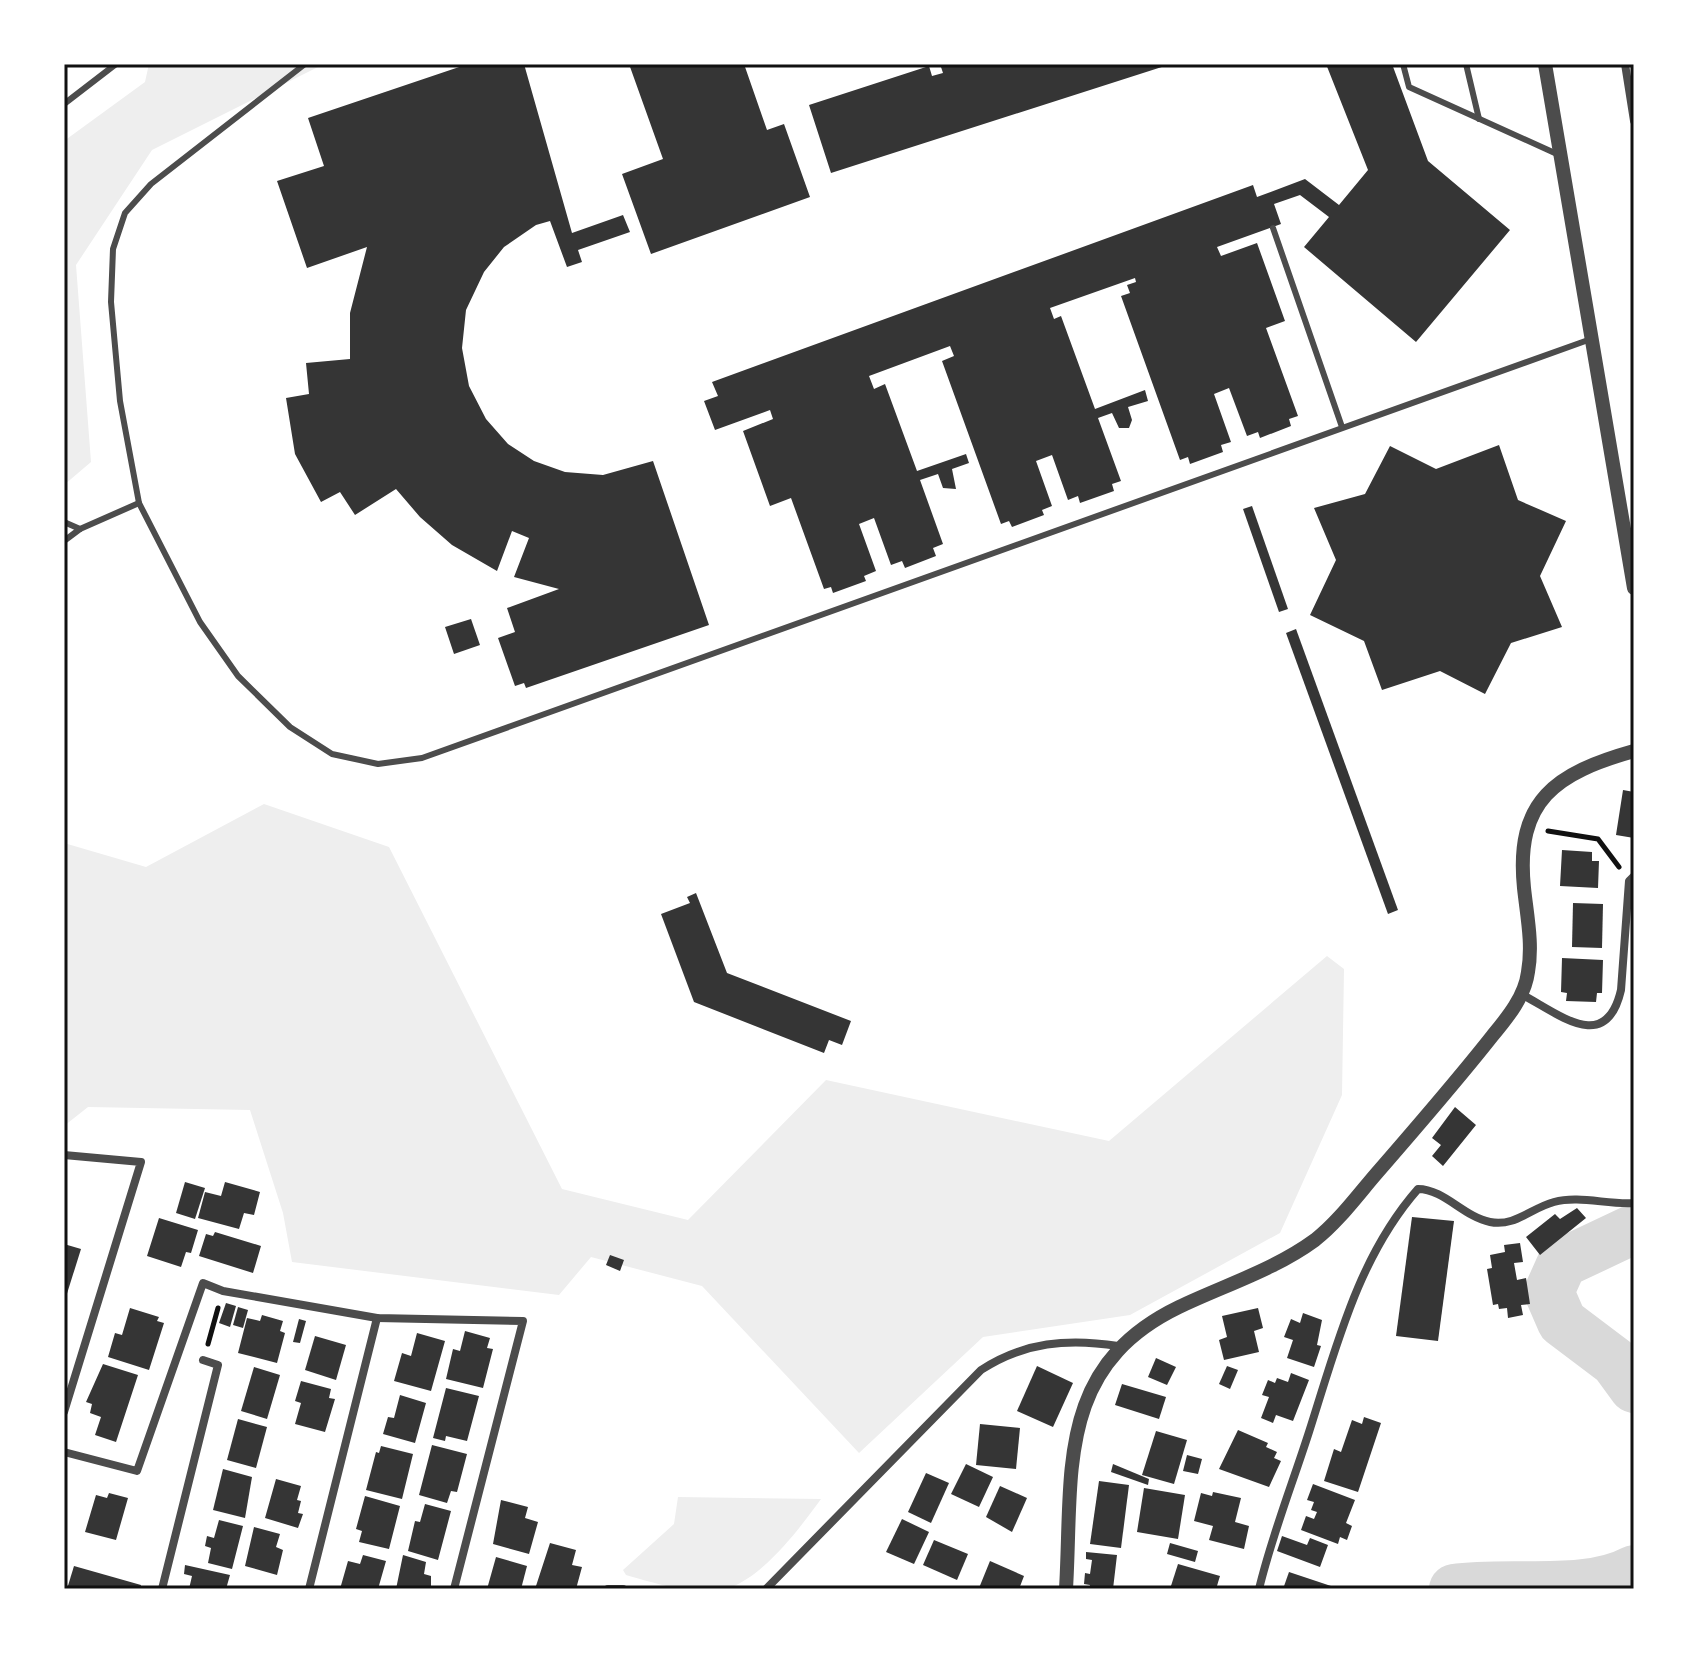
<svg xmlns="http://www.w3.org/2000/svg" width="1698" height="1653" font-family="Quicksand,sans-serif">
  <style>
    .green { fill: #eee }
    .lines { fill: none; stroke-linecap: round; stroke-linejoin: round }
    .river { stroke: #d9d9d9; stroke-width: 50 }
    .building { fill: #353535 }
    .path { stroke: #111; stroke-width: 5 }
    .service { stroke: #4c4c4c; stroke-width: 6 }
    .minor { stroke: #4c4c4c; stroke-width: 8 }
    .tertiary { stroke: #4c4c4c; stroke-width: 14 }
    .neatline { fill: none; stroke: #111; stroke-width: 3 }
  </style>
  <rect width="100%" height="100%" fill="#fff"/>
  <!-- green -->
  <g class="green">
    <polygon points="149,64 324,64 152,150 76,265 91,462 64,485 64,141 145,82"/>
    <polygon points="264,804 389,847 562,1189 688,1220 826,1080 1109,1141 1327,956 1344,969 1342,1095 1280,1233 1130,1315 983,1337 859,1453 702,1286 591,1257 559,1295 292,1262 283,1213 250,1110 88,1107 64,1126 64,843 146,867"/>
    <path d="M 678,1497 L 821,1499 C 800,1528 764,1576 729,1588 C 702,1598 654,1583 626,1575 L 623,1570 L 674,1524 Z"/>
  </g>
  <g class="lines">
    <!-- river -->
    <g class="river">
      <polyline points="1634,1229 1562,1263 1549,1292 1562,1322 1615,1362 1634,1388"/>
      <path d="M 1454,1589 C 1510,1581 1586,1596 1634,1570"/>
    </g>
  </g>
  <!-- building -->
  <g class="building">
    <polygon points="468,64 524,64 572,233 623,215 630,232 578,250 582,262 567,267 550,221 536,225 504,247 484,272 466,310 462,348 469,386 486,419 508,444 534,461 565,472 603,475 653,461 709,625 526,688 524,683 515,686 498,638 515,632 507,608 559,589 514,577 529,538 512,531 497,571 452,545 420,517 396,489 355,515 340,492 321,502 295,454 286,398 309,394 306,363 350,359 350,313 367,247 307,268 277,181 324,166 308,118"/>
    <polygon points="629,64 744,64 767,130 784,124 810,197 651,254 622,174 663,159"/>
    <polygon points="940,64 1168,64 1168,65 831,173 809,105 929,66 932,76 943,73"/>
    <polygon points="1326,64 1392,64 1428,161 1510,230 1416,342 1304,247 1329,217 1300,195 1274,204 1281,224 1217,247 1221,256 1257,243 1285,321 1266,328 1298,416 1289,419 1291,426 1260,438 1258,432 1247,436 1229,388 1214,394 1231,442 1221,445 1223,452 1190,464 1188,457 1180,460 1121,296 1130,293 1127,285 1136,282 1135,278 1050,308 1054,319 1061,316 1095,409 1145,390 1148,401 1128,407 1132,420 1129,428 1119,428 1112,413 1098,418 1121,481 1112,484 1114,491 1080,503 1078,496 1068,500 1052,455 1036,461 1052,506 1042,510 1044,515 1012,527 1009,521 1001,524 942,361 954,356 950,346 869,376 874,389 885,384 917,471 966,454 969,463 952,469 956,489 943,488 938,474 920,480 943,544 933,548 936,556 905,568 902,561 891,565 874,518 859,524 876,571 864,576 866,581 833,593 831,587 824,589 791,498 770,506 743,431 773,419 770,410 715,430 704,401 718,396 712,382 1253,185 1257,197 1305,179 1339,205 1368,170"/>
    <polygon points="1499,445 1518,500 1566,521 1540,576 1562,627 1511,643 1485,694 1440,671 1382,690 1364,641 1310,615 1336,560 1314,508 1365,494 1390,446 1436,469"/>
    <polygon points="1252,506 1288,609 1279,612 1243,509"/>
    <polygon points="471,619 480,645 454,654 445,627"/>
    <polygon points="1296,629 1398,910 1388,914 1286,633"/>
    <polygon points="1623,790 1634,792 1634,838 1616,835"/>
    <polygon points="1562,850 1592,852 1592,861 1599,861 1598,888 1560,886"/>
    <polygon points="696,893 727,973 851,1021 842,1045 829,1040 824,1053 694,1002 661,914 690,903 687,897"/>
    <polygon points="1573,903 1603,904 1602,948 1572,947"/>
    <polygon points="1562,958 1603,960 1602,993 1597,993 1596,1002 1566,1001 1567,993 1561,992"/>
    <polygon points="1455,1107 1476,1125 1443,1166 1432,1156 1441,1145 1432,1138"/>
    <polygon points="185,1182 205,1188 195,1219 176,1213"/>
    <polygon points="225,1182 260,1192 254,1215 244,1213 239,1229 198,1218 205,1192 221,1196"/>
    <polygon points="1577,1208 1586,1218 1540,1255 1526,1237 1555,1214 1560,1219"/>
    <polygon points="1412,1217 1454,1221 1438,1341 1396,1336"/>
    <polygon points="159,1218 198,1230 191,1253 186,1252 181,1267 147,1256"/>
    <polygon points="215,1232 261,1246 253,1273 199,1256 206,1234 213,1236"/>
    <polygon points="1520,1243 1523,1262 1514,1263 1517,1280 1526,1278 1530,1304 1521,1305 1523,1315 1508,1318 1507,1308 1499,1309 1498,1304 1493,1305 1487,1269 1492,1268 1490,1255 1505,1252 1504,1245"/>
    <polygon points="64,1244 81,1249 65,1300 64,1300"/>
    <polygon points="610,1255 624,1260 620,1271 606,1265"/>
    <polygon points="226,1303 236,1306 230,1327 219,1323"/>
    <polygon points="238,1307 248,1310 243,1328 233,1325"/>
    <polygon points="130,1308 159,1317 157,1321 164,1323 149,1370 108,1357 115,1333 122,1335"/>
    <polygon points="1258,1308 1263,1328 1254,1331 1259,1352 1224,1360 1219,1340 1227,1337 1222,1316"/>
    <polygon points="1303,1313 1322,1320 1317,1345 1321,1346 1314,1367 1287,1358 1293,1340 1284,1337 1291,1319 1300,1323"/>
    <polygon points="262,1315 283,1321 280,1331 285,1333 277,1363 238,1353 247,1318 260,1321"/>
    <polygon points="299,1319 306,1321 300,1343 293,1342"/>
    <polygon points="465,1331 490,1338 487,1348 493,1349 483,1388 446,1379 453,1349 460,1351"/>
    <polygon points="417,1333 445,1341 431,1391 394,1381 402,1353 411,1356"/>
    <polygon points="315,1336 346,1345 336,1380 305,1370"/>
    <polygon points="1156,1358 1176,1367 1167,1385 1148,1377"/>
    <polygon points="103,1364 138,1375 116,1442 95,1435 101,1417 90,1413 92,1404 86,1402"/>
    <polygon points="1037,1366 1073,1383 1053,1427 1017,1411"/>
    <polygon points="1227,1366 1238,1370 1230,1389 1219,1384"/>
    <polygon points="254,1367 280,1375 267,1419 241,1411"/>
    <polygon points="1291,1373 1309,1380 1293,1421 1276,1415 1273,1423 1261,1418 1269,1397 1262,1395 1268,1380 1275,1383 1277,1378 1288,1382"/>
    <polygon points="301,1381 331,1389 329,1398 335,1399 325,1432 295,1424 301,1403 295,1401"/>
    <polygon points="1122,1384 1166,1397 1159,1419 1115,1405"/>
    <polygon points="446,1388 479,1396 467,1441 446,1436 445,1441 433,1438"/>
    <polygon points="400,1395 426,1403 415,1443 383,1434 388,1417 394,1418"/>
    <polygon points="1364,1417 1381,1423 1358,1492 1324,1481 1334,1449 1341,1452 1352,1420 1362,1424"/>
    <polygon points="238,1419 267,1427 256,1468 227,1460"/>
    <polygon points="980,1424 1020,1428 1016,1469 976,1465"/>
    <polygon points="1238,1430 1268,1443 1266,1447 1277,1452 1274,1458 1281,1461 1269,1487 1219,1469"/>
    <polygon points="1156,1431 1187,1440 1174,1484 1142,1475"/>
    <polygon points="432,1445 467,1454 457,1492 451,1491 447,1503 419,1495"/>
    <polygon points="381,1446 413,1454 402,1499 366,1490 376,1452 379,1453"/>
    <polygon points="1187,1455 1202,1459 1198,1474 1183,1471"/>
    <polygon points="966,1464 993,1477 979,1507 951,1494"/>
    <polygon points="1113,1464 1149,1479 1148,1485 1111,1472"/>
    <polygon points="223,1469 252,1477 245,1518 213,1510"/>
    <polygon points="926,1473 949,1483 931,1523 908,1512"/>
    <polygon points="276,1479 301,1486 297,1500 301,1501 298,1513 303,1514 298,1528 265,1518"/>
    <polygon points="1099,1481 1129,1485 1121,1548 1090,1544"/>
    <polygon points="1313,1484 1355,1500 1346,1523 1352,1526 1347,1540 1340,1537 1338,1544 1301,1530 1306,1516 1314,1519 1317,1512 1311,1510 1314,1502 1307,1500"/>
    <polygon points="1000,1486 1027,1498 1012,1532 986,1517"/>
    <polygon points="1144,1488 1185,1495 1178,1539 1137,1532"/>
    <polygon points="1213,1492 1241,1498 1235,1522 1249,1526 1244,1549 1209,1540 1213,1526 1194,1521 1201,1493 1212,1496"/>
    <polygon points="109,1493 128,1498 116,1540 85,1532 96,1495 107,1498"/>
    <polygon points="365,1496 400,1506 389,1549 359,1542 362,1531 356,1529"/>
    <polygon points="501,1500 528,1507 525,1518 538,1522 529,1554 493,1544"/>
    <polygon points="425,1504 451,1511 438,1560 408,1551 415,1521 420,1522"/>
    <polygon points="902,1519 929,1532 914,1564 886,1552"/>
    <polygon points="219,1520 243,1526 232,1569 208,1563 211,1548 205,1546 207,1536 214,1538"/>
    <polygon points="254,1527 280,1534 276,1547 283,1550 277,1575 245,1566"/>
    <polygon points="1282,1536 1307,1545 1310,1538 1328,1545 1320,1567 1277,1551"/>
    <polygon points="934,1540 968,1554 957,1580 923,1565"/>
    <polygon points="550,1543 576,1550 572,1565 582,1567 576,1589 535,1589"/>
    <polygon points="1170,1543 1198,1551 1195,1562 1167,1554"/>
    <polygon points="1086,1552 1117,1555 1113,1589 1089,1589 1090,1585 1084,1584 1085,1573 1090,1574 1092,1560 1086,1559"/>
    <polygon points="363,1555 386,1561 378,1589 340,1589 348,1561 360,1564"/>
    <polygon points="403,1555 426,1562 424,1574 431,1576 431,1589 396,1589"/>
    <polygon points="496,1557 527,1566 521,1589 487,1589"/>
    <polygon points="990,1561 1024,1576 1019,1589 979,1588"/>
    <polygon points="1178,1564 1220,1576 1216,1589 1170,1589"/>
    <polygon points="185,1565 230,1575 226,1589 189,1589 192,1576 184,1574"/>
    <polygon points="74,1566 141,1585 140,1589 67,1589"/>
    <polygon points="1289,1572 1331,1586 1330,1589 1283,1589"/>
  </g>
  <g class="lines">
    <!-- path -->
    <g class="path">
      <polyline points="1548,831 1598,839 1619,867"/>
      <polyline points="208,1344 218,1308"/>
    </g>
    <!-- service -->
    <g class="service">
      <polyline points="305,64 151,184 125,213 113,249 111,302 120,401 139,503 200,622 238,676 290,727 332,754 378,764 422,758 1591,339"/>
      <polyline points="1403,64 1409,87 1557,154"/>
      <polyline points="1466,64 1479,119"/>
      <polyline points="64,104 116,64"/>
      <polyline points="1273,228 1342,427"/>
      <polyline points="64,522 80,529"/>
      <polyline points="64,541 80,529 139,503"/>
    </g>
    <!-- minor -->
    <g class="minor">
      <polyline points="1625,64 1634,121"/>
      <path d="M 1521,994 C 1559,1014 1606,1055 1621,990 L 1629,881 L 1634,876"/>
      <polyline points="64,1155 141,1162 64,1412"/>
      <polyline points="64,1452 137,1471 203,1283 223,1291 377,1318 523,1321 454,1589"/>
      <polyline points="162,1589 218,1365 203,1360"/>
      <polyline points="309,1589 377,1318"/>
      <polyline points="608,1589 623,1589"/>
      <path d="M 766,1589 L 981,1370 C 1024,1342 1068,1338 1118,1346"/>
      <path d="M 1259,1589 C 1272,1535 1292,1485 1309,1432 C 1336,1348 1358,1257 1418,1189 C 1444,1189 1464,1217 1490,1222 C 1515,1227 1531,1208 1554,1202 C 1579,1195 1608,1205 1634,1203"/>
    </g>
    <!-- tertiary -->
    <g class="tertiary">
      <polyline points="1545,64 1634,588"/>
      <path d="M 1066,1589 C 1073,1472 1055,1367 1179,1307 C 1225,1285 1274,1270 1315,1240 C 1338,1222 1357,1196 1376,1174 C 1416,1128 1456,1082 1493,1035 C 1508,1017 1525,996 1528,972 C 1533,944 1527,916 1524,888 C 1515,800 1556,773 1634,751"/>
    </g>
  </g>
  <!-- border -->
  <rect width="1698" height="1653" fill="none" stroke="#ffffff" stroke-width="132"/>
  <rect x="66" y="66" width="1566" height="1521" class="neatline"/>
</svg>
